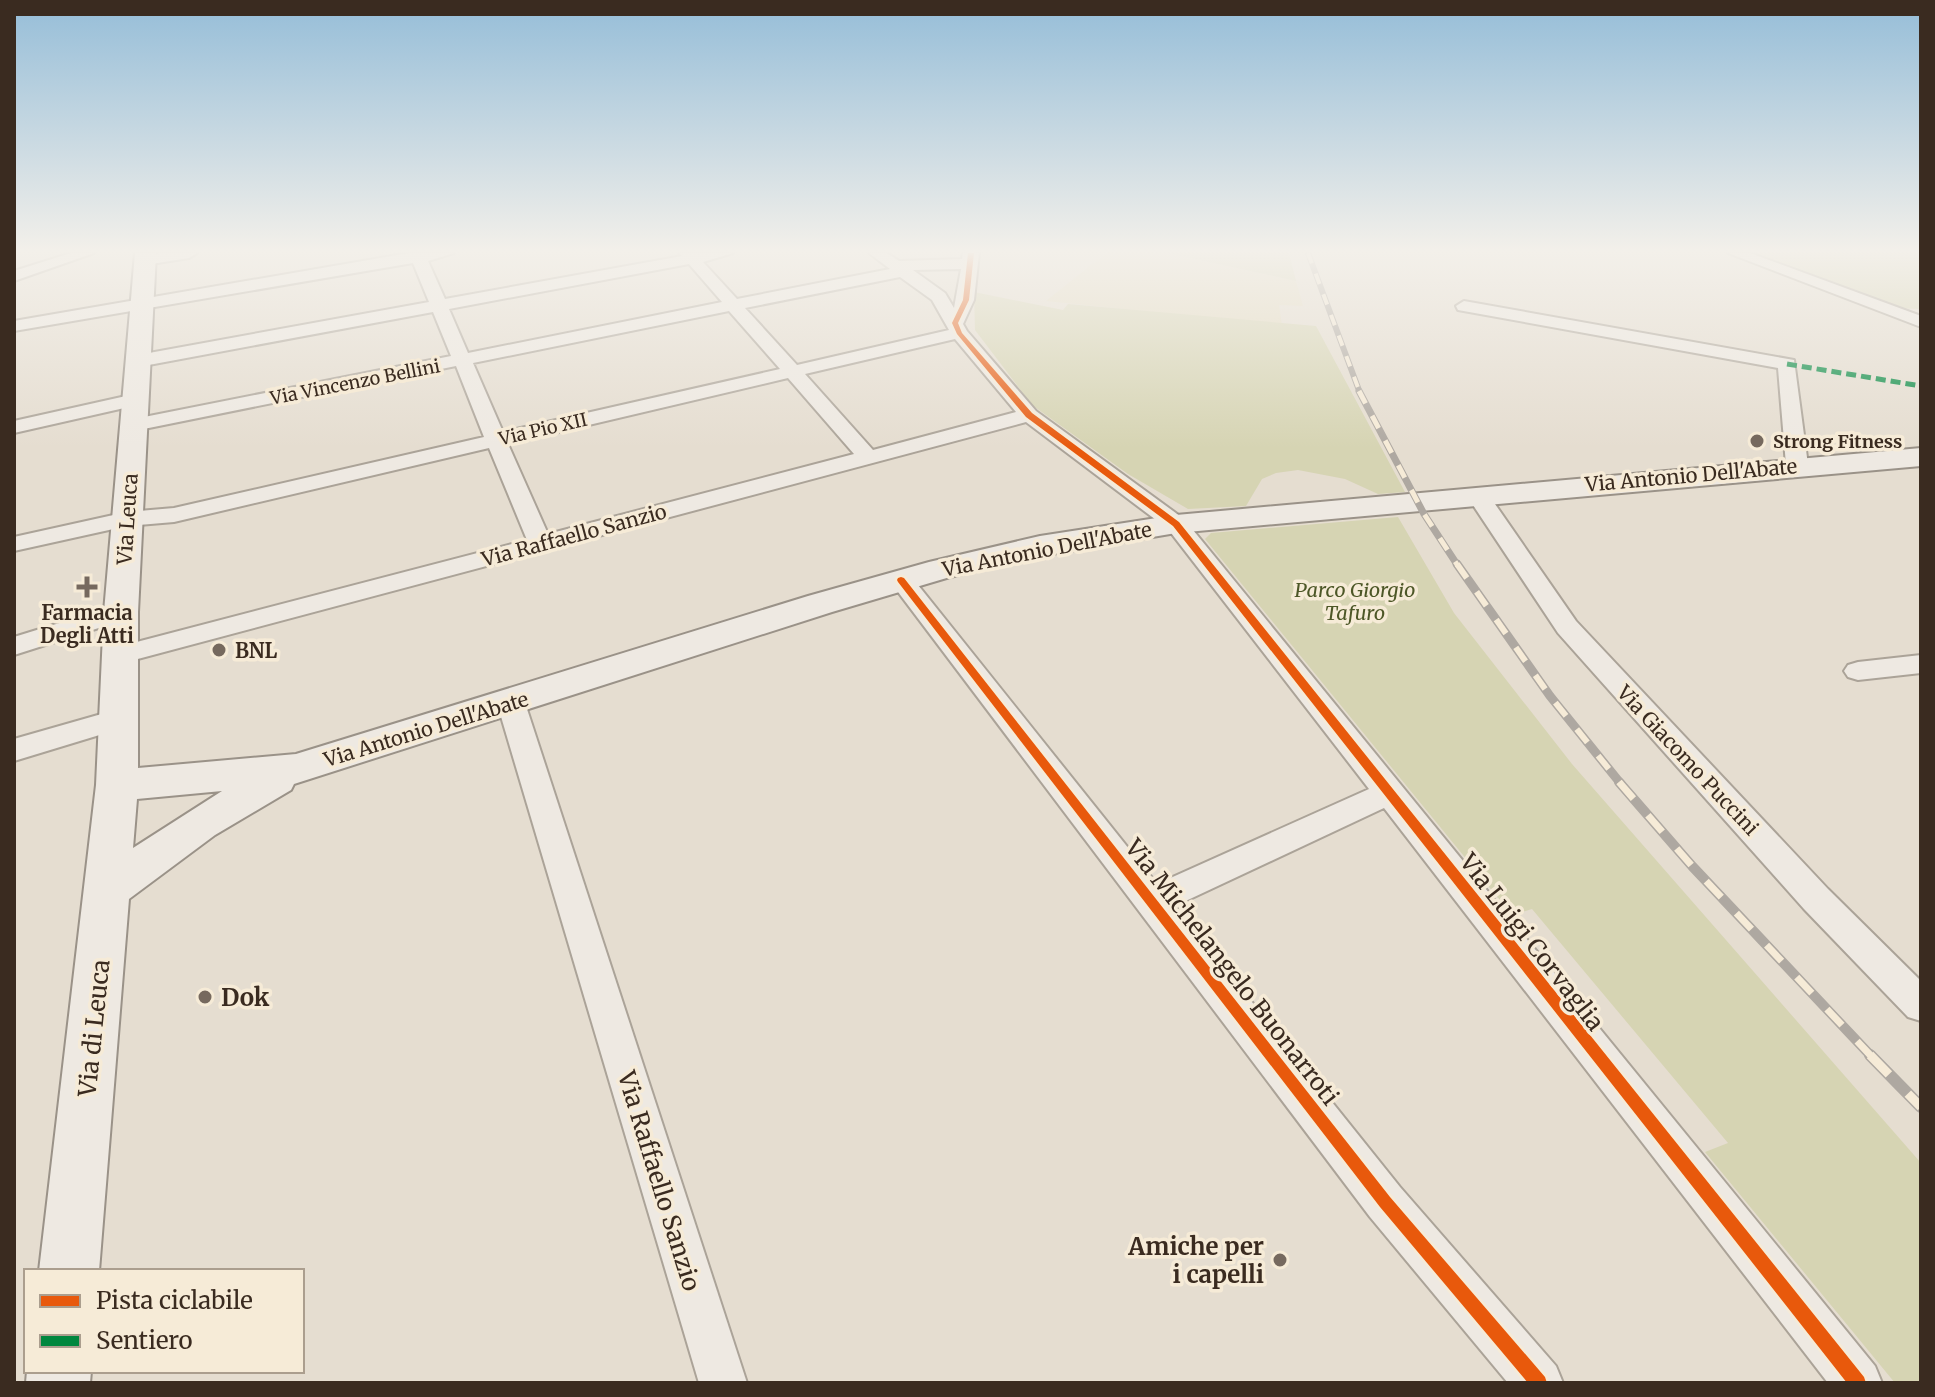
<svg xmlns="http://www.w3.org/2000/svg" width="1935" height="1397" font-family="Merriweather,serif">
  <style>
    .farmland { fill: #e4dbc1 }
    .green { fill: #d6d4b3 }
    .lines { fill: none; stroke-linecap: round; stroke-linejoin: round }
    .street-casing { stroke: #aba398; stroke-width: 4 }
    .secondary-casing { stroke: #9a9288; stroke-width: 4 }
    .street { fill: #eee9e2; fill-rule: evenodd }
    .secondary { fill: #eee9e2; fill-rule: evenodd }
    .rail-far4-casing { stroke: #aea8a1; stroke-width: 6 }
    .rail-far3-casing { stroke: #aea8a1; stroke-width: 7 }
    .rail-far2-casing { stroke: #aea8a1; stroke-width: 9 }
    .rail-far1-casing { stroke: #aea8a1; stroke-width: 10 }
    .rail-casing { stroke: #aea8a1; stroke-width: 12 }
    .rail-far4 { stroke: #f6ebd7; stroke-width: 4; stroke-dasharray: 11; stroke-linecap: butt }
    .rail-far3 { stroke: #f6ebd7; stroke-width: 5; stroke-dasharray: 14; stroke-linecap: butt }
    .rail-far2 { stroke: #f6ebd7; stroke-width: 6; stroke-dasharray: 17; stroke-linecap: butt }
    .rail-far1 { stroke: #f6ebd7; stroke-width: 7; stroke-dasharray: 22; stroke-linecap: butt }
    .rail { stroke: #f6ebd7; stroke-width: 9; stroke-dasharray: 27; stroke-linecap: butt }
    .quiet { stroke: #00873e; stroke-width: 5; stroke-dasharray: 10 5; stroke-linecap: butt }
    .cycleway-casing { stroke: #f6ebd7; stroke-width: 5 }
    .cycleway { fill: #e8590c; fill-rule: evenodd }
    .poi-dot { fill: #76695e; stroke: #f6ebd7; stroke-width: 3 }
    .labels { text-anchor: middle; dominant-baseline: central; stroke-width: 7; stroke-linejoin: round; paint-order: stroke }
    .far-street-label { font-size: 18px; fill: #3a2b20; stroke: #f6ebd7 }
    .far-poi-label { font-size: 18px; font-weight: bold; fill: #3a2b20; stroke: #f6ebd7; text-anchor: start }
    .street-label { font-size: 20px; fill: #3a2b20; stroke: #f6ebd7 }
    .park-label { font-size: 20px; font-style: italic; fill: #4d5727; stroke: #f6ebd7 }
    .poi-label { font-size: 20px; font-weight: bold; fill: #3a2b20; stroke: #f6ebd7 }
    .near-street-label { font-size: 24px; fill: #3a2b20; stroke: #f6ebd7 }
    .near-poi-label { font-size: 24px; font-weight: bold; fill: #3a2b20; stroke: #f6ebd7; text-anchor: start }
  </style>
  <rect width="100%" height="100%" fill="#e5ddd0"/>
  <!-- farmland -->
  <polygon class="farmland" points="1106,253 1166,253 1296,281 1303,306 1279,305 1282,325 1046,301"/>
  <!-- green -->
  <g class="green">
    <polygon points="1167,253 1289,253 1296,281"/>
    <polygon points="1745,253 1921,253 1921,309 1888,308"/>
    <polygon points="974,292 1063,310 1068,304 1316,326 1405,492 1378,494 1345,479 1298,470 1276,473 1262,479 1246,506 1188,509 1128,474 1032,405 975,330"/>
    <polygon points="1398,517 1454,613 1572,764 1921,1163 1921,1383 1895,1383 1705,1152 1728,1143 1532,909 1512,915 1205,539 1211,533"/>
  </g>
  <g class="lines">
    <defs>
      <g id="street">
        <polygon points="71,253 94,253 14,281 14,271"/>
        <polygon points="160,253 197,253 189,258 145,265 137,260"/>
        <path d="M 409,253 L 454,253 L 428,261 L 445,299 L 682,256 L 679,253 L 733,253 L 703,262 L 737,299 L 890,269 L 869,253 L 887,253 L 899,261 L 962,259 L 963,253 L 979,253 L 974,300 L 963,324 L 967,331 L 1036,411 L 1184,519 L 1875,1366 L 1882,1383 L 1828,1383 L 1384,808 L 1175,906 L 1400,1187 L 1556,1366 L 1563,1383 L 1508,1383 L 1370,1217 L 889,580 L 901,573 L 910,575 L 1157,884 L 1369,789 L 1168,529 L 1026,422 L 119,664 L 110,661 L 106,655 L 110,649 L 527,540 L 489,448 L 174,522 L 127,526 L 14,551 L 14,537 L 127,512 L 174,508 L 484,437 L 456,366 L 134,431 L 124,425 L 134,419 L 451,356 L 433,312 L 138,367 L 129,361 L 138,355 L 429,302 L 413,263 L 14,331 L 14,321 ZM 689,264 L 722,302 L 468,353 L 449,309 ZM 961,269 L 954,308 L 945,293 L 913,270 ZM 900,277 L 932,300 L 949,330 L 797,365 L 745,308 ZM 729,311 L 780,369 L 503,432 L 473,363 ZM 955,339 L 1016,412 L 873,450 L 805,374 ZM 788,378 L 854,454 L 548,534 L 508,444 Z"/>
        <polygon points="1728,253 1750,253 1921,316 1921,327"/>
        <polygon points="1464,301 1794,360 1808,465 1797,471 1786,465 1778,368 1458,310 1456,306"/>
        <polygon points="135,394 145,400 142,404 14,433 14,421"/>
        <polygon points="1478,489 1486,491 1576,621 1828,889 1921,981 1921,1021 1908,1017 1804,909 1558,633 1467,496"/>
        <polygon points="121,604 134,612 130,618 14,655 14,637"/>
        <polygon points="1921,655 1921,673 1858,680 1848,677 1844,671 1848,665 1858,662"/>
        <polygon points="511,693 521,696 525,703 747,1383 699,1383 497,703 501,696"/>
        <polygon points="119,709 129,712 133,719 129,726 14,761 14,739"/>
      </g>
      <g id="secondary">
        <path d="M 135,253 L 156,253 L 138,612 L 138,768 L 296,754 L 808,596 L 929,562 L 1040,536 L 1176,515 L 1921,448 L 1921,466 L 1176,533 L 1040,556 L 950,577 L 832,612 L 294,784 L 291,790 L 215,835 L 129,899 L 99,1271 L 39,1271 L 96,785 L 104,612 ZM 222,791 L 133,848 L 137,799 Z"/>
        <polygon points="27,1371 91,1371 90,1383 26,1383"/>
      </g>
    </defs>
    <!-- street casing -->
    <use href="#street" class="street-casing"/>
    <!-- secondary casing -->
    <use href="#secondary" class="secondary-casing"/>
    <!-- street -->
    <use href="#street" class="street"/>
    <!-- secondary -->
    <use href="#secondary" class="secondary"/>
    <defs>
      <polyline id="rail-far4" points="1308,253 1360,393"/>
      <polyline id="rail-far3" points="1359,391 1424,514 1458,566"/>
      <polyline id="rail-far2" points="1457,564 1550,696 1621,784"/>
      <polyline id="rail-far1" points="1619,782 1692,866 1872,1057"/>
      <polyline id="rail" points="1870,1055 1921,1107"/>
    </defs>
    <!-- rail-far4 casing -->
    <use href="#rail-far4" class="rail-far4-casing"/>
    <!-- rail-far3 casing -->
    <use href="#rail-far3" class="rail-far3-casing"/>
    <!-- rail-far2 casing -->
    <use href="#rail-far2" class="rail-far2-casing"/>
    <!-- rail-far1 casing -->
    <use href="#rail-far1" class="rail-far1-casing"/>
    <!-- rail casing -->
    <use href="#rail" class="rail-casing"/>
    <!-- rail-far4 -->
    <use href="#rail-far4" class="rail-far4"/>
    <!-- rail-far3 -->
    <use href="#rail-far3" class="rail-far3"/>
    <!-- rail-far2 -->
    <use href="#rail-far2" class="rail-far2"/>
    <!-- rail-far1 -->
    <use href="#rail-far1" class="rail-far1"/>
    <!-- rail -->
    <use href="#rail" class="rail"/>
    <!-- quiet -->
    <polyline class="quiet" points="1787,364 1921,386"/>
    <defs>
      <g id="cycleway">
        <polygon points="968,253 974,253 969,300 958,323 962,333 1032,413 1179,522 1864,1377 1866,1383 1847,1383 1173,526 1026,417 957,334 952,323 963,300"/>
        <polygon points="901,577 904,578 1390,1197 1545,1377 1547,1383 1528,1383 1380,1207 898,582 897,580 898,578"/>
      </g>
    </defs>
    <!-- cycleway casing -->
    <use href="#cycleway" class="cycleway-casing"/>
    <!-- cycleway -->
    <use href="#cycleway" class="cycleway"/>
  </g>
  <!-- sky -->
  <linearGradient id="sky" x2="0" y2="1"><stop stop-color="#95bdd8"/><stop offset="0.56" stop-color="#f3f0ea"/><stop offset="1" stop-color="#f3f0ea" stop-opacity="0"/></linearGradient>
  <rect width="1935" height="448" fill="url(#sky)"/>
  <!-- markers -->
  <g class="poi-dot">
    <circle cx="1757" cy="441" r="8"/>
    <path d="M83 575h8v8h8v8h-8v8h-8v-8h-8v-8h8z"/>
    <circle cx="219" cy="650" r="8"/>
    <circle cx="205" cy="997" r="8"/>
    <circle cx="1280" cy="1260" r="8"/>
  </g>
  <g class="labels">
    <!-- far-street labels -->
    <g class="far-street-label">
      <text transform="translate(355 382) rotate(-11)">Via Vincenzo Bellini</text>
      <text transform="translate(543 429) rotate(-13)">Via Pio XII</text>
    </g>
    <!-- far-poi labels -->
    <g class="far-poi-label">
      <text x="1773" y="441">Strong Fitness</text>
    </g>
    <!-- street labels -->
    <g class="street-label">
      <text transform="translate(1691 475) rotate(-5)">Via Antonio Dell'Abate</text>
      <text transform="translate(127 519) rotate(-86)">Via Leuca</text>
      <text transform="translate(574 535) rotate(-15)">Via Raffaello Sanzio</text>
      <text transform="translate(1047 549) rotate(-11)">Via Antonio Dell'Abate</text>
      <text transform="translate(426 729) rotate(-17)">Via Antonio Dell'Abate</text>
      <text transform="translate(1688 760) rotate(47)">Via Giacomo Puccini</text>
    </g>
    <!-- park labels -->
    <g class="park-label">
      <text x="1355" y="589">Parco Giorgio<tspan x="1355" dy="23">Tafuro</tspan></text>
    </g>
    <!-- poi labels -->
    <g class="poi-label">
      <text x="87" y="612">Farmacia<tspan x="87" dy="23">Degli Atti</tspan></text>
      <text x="235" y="650" text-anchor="start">BNL</text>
    </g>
    <!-- near-street labels -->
    <g class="near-street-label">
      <text transform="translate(1532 942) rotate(52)">Via Luigi Corvaglia</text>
      <text transform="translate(1232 972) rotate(52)">Via Michelangelo Buonarroti</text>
      <text transform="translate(94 1028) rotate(-84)">Via di Leuca</text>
      <text transform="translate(659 1181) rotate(73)">Via Raffaello Sanzio</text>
    </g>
    <!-- near-poi labels -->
    <g class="near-poi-label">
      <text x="221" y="997">Dok</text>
      <text x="1264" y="1246" text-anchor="end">Amiche per<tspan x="1264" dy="28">i capelli</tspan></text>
    </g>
  </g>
  <!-- border -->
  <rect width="1935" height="1397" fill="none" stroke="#3a2b20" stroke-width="32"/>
  <!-- legend -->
  <rect x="24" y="1269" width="280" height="104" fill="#f6ebd7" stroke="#ab9e8e" stroke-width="2"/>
  <rect x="40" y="1295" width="40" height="12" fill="#e8590c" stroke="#ab9e8e" stroke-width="2"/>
  <text x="96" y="1309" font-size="24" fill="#3a2b20">Pista ciclabile</text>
  <rect x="40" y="1335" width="40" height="12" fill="#00873e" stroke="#ab9e8e" stroke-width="2"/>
  <text x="96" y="1349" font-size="24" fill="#3a2b20">Sentiero</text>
</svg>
